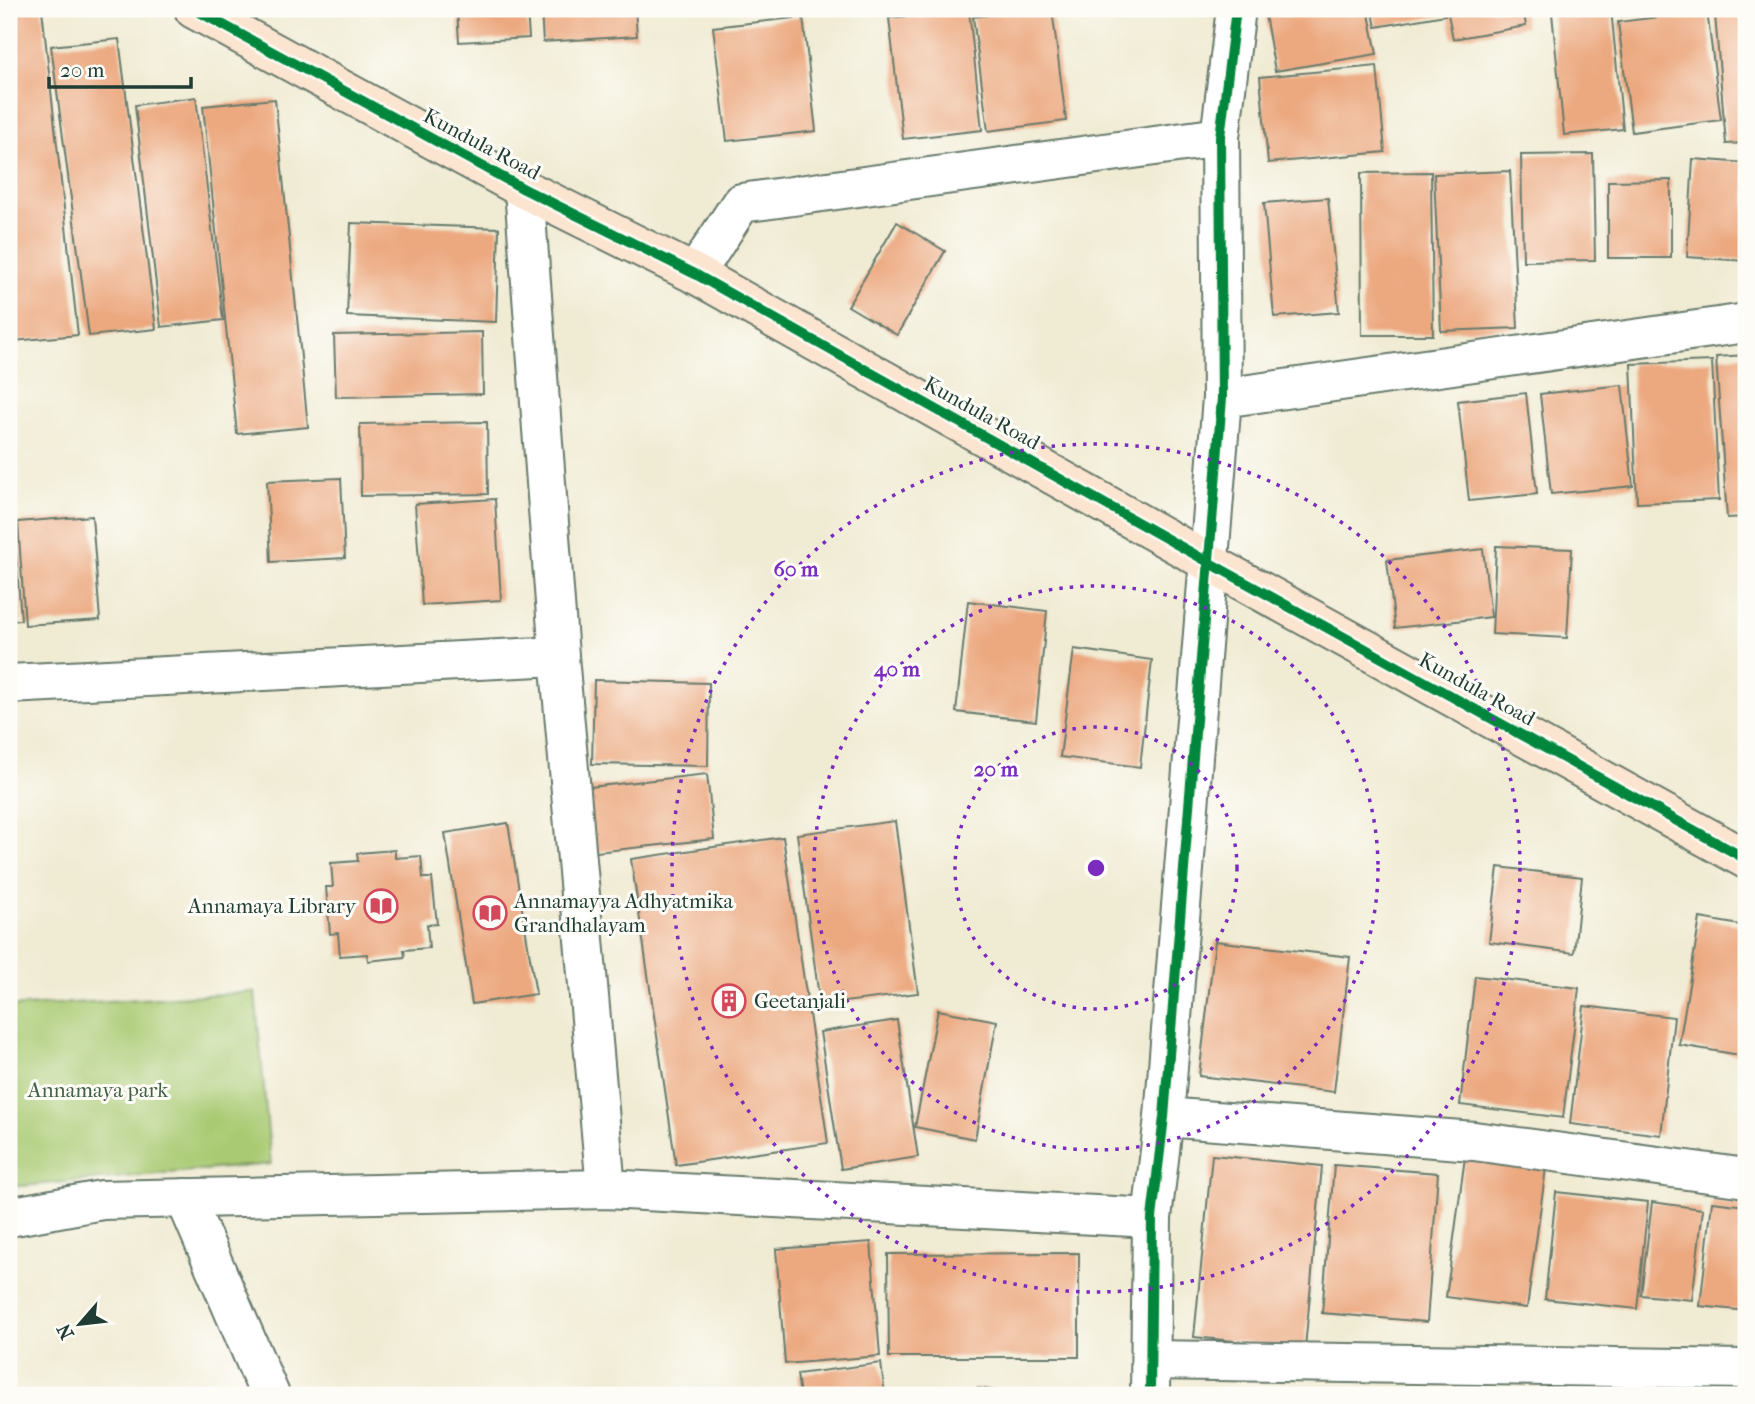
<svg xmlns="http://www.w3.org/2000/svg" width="1755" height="1404" font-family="'IM FELL French Canon',serif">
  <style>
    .green { fill: #a9ca72; stroke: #648453; stroke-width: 2 }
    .building { fill: #eca980 }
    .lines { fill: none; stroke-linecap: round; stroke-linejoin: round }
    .street-casing { stroke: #687a6c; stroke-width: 42 }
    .secondary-casing { stroke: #687a6c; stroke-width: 42 }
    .street { stroke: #fff; stroke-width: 38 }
    .secondary { stroke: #fce5d0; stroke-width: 38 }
    .cycleway-casing { stroke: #fdfcf7; stroke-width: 15 }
    .cycleway { stroke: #00873e; stroke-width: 10 }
    .ring { fill: none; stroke: #7b2cbf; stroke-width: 3.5; stroke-dasharray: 3.5 7 }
    .labels { text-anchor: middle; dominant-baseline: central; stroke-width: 6; stroke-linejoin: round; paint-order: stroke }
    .street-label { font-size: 21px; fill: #1f3d34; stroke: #fdfcf7 }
    .poi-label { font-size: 21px; fill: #1f3d34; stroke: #fdfcf7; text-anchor: start }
    .park-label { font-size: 21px; fill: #426044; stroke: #fdfcf7 }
    .centre { fill: #7b2cbf; stroke: #fdfcf7; stroke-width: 3.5 }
    .ring-label { font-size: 21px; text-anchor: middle; font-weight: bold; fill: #7b2cbf; stroke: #fdfcf7; stroke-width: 6; stroke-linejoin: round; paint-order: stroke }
  </style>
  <rect width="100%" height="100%" fill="#fdfcf7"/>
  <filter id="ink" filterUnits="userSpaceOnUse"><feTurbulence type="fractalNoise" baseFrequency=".0143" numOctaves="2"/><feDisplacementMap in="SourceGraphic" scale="14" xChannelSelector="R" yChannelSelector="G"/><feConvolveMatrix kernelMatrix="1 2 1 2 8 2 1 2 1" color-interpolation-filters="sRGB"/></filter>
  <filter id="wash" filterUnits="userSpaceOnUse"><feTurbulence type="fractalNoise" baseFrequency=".00686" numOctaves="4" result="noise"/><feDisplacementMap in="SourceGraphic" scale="28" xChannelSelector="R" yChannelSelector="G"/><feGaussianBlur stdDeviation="1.57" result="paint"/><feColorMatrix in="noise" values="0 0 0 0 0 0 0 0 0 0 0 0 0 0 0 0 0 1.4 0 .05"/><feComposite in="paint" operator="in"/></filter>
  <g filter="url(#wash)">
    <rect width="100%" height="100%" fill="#f0ebd3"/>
    <!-- green -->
    <polygon class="green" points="255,992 271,1164 9,1187 9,1007"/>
    <g id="blocks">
      <!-- building -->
      <g class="building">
        <polygon points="9,9 42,9 78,335 14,341 9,290"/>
        <polygon points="457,9 527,9 529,38 459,42"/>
        <polygon points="541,9 635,9 637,36 543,42"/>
        <polygon points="1036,9 1052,9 1066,121 988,131 973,17"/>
        <polygon points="1264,9 1368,9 1377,54 1275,71"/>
        <polygon points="1372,9 1444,9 1445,15 1376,27"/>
        <polygon points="1447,9 1523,9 1526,26 1453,39"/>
        <polygon points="1611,9 1623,129 1564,135 1552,13"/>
        <polygon points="1621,9 1673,9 1673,11 1622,16"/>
        <polygon points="969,10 982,130 903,139 889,18"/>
        <polygon points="1707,11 1721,120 1632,132 1618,22"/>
        <polygon points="1746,13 1746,143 1726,144 1715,15"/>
        <polygon points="803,17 816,131 727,141 713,27"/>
        <polygon points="119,39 156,329 89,336 51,46"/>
        <polygon points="1377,66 1385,152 1268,163 1260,77"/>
        <polygon points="196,97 223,320 161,327 135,105"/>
        <polygon points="275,99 308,427 237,434 203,106"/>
        <polygon points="1593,154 1595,260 1523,261 1521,155"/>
        <polygon points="1693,159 1746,163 1746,261 1687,257"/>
        <polygon points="1510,171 1518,328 1441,331 1434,174"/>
        <polygon points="1431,172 1433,335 1362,335 1361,173"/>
        <polygon points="1671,180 1671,258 1608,258 1608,181"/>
        <polygon points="1328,198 1339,312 1274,317 1264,203"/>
        <polygon points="897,222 945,251 897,335 848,306"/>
        <polygon points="351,223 499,228 496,322 347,316"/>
        <polygon points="482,332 483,394 336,397 334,335"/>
        <polygon points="1746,355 1746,517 1727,518 1716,357"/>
        <polygon points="1712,361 1719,500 1637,503 1631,364"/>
        <polygon points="1622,385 1633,486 1551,494 1540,394"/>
        <polygon points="1526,393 1537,494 1469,501 1458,401"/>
        <polygon points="487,422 488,494 361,496 360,424"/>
        <polygon points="341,478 345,558 271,562 267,481"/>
        <polygon points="9,484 11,484 21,620 9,621"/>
        <polygon points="495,499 501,600 422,605 415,504"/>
        <polygon points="92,516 100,620 25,625 18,522"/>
        <polygon points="1496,546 1572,549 1567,638 1492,634"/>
        <polygon points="1483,549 1491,617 1395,628 1387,560"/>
        <polygon points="968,601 1047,611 1036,721 956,712"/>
        <polygon points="1074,649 1152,660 1140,767 1060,757"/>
        <polygon points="594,680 709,683 708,766 592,764"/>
        <polygon points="707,774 714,839 588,853 581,788"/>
        <polygon points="895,821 918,993 820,1005 797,834"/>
        <polygon points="508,823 536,994 472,1004 445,833"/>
        <polygon points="783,837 828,1143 676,1165 631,859"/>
        <polygon points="395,850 395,858 421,856 423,878 432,878 437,924 427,925 429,948 404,950 405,957 368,961 367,954 340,956 338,933 330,934 326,887 333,887 331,863 358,861 357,853"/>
        <polygon points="1498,867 1582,877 1574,953 1489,942"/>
        <polygon points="1700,918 1746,926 1746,1013 1740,1055 1679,1045"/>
        <polygon points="1215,941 1350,957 1334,1092 1199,1076"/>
        <polygon points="1475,976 1579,988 1563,1118 1460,1105"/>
        <polygon points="1584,1006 1674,1017 1661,1135 1570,1124"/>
        <polygon points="938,1010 997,1021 975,1139 915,1127"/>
        <polygon points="897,1020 918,1157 841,1169 820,1032"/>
        <polygon points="1212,1155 1322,1166 1305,1348 1194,1337"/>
        <polygon points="1465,1157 1546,1168 1527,1308 1446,1297"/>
        <polygon points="1334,1165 1438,1173 1427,1322 1322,1313"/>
        <polygon points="1556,1192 1648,1202 1637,1309 1545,1299"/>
        <polygon points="1652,1202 1703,1209 1692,1300 1641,1295"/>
        <polygon points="1712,1202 1746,1206 1746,1311 1700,1306"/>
        <polygon points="871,1242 880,1356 785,1364 776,1249"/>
        <polygon points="1079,1253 1079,1357 889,1357 888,1254"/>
        <polygon points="881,1363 885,1395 800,1395 797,1374"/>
        <polygon points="976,1388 1022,1394 1022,1395 975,1395"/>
      </g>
    </g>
  </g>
  <g filter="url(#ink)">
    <use href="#blocks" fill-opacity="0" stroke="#687a6c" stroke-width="2"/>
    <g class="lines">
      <defs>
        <g id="street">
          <polyline points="524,189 559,656 606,1189"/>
          <polyline points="695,274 741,203 1220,137"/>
          <polyline points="1222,398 1746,323"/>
          <polyline points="9,684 559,656"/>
          <polyline points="1164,1117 1474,1141 1746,1178"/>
          <polyline points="185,1198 270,1395"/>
          <polyline points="9,1217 102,1200 606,1189 1152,1218"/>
          <polyline points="1151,1360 1746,1369"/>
          <polyline points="1150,1395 1152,1218 1164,1117 1222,398 1220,137 1236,9"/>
        </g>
        <polyline id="secondary" points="194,9 524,189 695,274 1210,563 1746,859"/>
      </defs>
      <!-- street casing -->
      <use href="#street" class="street-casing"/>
      <!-- secondary casing -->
      <use href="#secondary" class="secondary-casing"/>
      <!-- street -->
      <use href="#street" class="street"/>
      <!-- secondary -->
      <use href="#secondary" class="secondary"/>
      <defs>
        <g id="cycleway">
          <polyline points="194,9 524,189 695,274 1210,563 1746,859"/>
          <polyline points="1150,1395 1152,1218 1164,1117 1222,398 1220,137 1236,9"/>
        </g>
      </defs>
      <!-- cycleway casing -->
      <use href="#cycleway" class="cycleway-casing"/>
      <!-- cycleway -->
      <use href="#cycleway" class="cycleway"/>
    </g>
  </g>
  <!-- distance rings -->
  <g class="ring">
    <circle cx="1096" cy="868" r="141"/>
    <circle cx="1096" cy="868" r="282"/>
    <circle cx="1096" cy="868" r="424"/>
  </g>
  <!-- icons -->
  <defs>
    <symbol id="library-ring" viewBox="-11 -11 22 22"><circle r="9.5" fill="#fdfcf7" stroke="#d1495b" stroke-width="1.5"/><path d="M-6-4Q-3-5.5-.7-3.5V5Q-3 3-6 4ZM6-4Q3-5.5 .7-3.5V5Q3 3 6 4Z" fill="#d1495b"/></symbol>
    <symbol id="building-ring" viewBox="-11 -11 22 22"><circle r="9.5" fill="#fdfcf7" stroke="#d1495b" stroke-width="1.5"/><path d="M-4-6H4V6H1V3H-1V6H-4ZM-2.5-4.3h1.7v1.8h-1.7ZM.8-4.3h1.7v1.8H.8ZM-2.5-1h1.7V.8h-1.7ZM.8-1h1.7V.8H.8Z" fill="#d1495b"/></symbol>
  </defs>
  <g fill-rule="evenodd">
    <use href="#library-ring" x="362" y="887" width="38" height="38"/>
    <use href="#library-ring" x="471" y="894" width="38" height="38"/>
    <use href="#building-ring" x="710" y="982" width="38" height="38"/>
  </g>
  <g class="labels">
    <!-- street labels -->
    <g class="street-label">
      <text transform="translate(482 144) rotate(28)">Kundula Road</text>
      <text transform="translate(982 413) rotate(29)">Kundula Road</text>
      <text transform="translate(1477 689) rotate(29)">Kundula Road</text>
    </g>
    <!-- poi labels -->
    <g class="poi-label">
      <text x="514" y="901">Annamayya Adhyatmika<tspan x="514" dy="24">Grandhalayam</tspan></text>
      <text x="356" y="906" text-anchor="end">Annamaya Library</text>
      <text x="754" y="1001">Geetanjali</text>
    </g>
    <!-- park labels -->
    <g class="park-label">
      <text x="98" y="1090">Annamaya park</text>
    </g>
  </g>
  <circle cx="1096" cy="868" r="10" class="centre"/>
  <g class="ring-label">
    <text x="796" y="576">60 m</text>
    <text x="897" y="676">40 m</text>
    <text x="996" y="776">20 m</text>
  </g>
  <!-- margin -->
  <rect width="1755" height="1404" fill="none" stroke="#fdfcf7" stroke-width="35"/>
  <!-- north arrow -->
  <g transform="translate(80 1324) rotate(242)" stroke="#fdfcf7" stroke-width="5" paint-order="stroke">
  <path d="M0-5L12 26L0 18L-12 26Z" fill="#1f3d34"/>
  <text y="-10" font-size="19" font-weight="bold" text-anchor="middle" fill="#1f3d34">N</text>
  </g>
  <!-- scale -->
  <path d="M49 77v10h142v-10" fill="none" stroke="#1f3d34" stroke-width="3.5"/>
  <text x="60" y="77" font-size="21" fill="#1f3d34" stroke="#fdfcf7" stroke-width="5" paint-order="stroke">20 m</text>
</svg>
